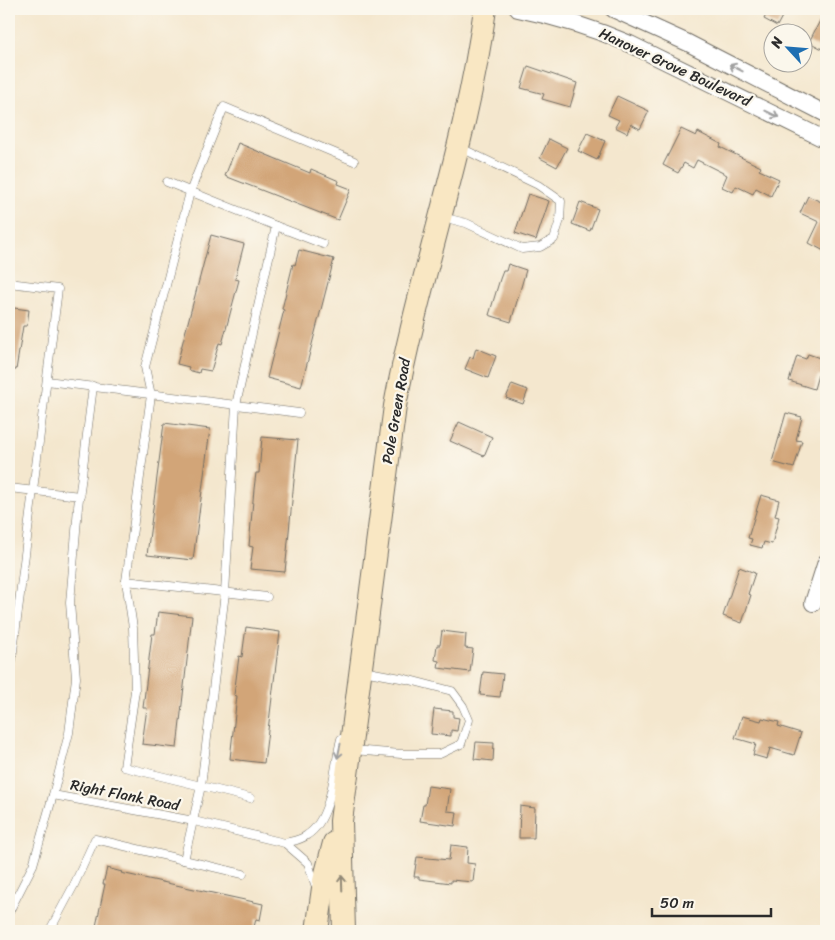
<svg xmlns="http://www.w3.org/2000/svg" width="835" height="940" font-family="Sriracha,sans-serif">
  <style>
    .building { fill: #d2a578 }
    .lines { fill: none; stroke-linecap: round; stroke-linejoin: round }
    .service-casing { stroke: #716d64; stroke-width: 9 }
    .minor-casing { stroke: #716d64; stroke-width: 18 }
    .secondary-casing { stroke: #716d64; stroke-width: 24 }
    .service { stroke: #fff; stroke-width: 8 }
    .minor { stroke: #fff; stroke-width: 16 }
    .secondary { stroke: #f9e7c3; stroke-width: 22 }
    .oneway { stroke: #a0a0a0 }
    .oneway2 { stroke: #928977 }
    .labels { text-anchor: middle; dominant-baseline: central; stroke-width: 4.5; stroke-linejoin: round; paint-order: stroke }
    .street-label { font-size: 15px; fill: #2b2b2b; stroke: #fbf7ec }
  </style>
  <rect width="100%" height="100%" fill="#fbf7ec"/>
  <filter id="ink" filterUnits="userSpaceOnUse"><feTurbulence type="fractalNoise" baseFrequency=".02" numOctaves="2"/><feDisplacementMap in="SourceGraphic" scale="10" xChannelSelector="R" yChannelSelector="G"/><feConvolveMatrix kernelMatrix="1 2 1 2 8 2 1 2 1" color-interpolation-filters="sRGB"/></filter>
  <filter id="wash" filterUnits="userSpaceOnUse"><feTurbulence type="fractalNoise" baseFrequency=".0096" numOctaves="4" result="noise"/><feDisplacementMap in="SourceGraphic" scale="20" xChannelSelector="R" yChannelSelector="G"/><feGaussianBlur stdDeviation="1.12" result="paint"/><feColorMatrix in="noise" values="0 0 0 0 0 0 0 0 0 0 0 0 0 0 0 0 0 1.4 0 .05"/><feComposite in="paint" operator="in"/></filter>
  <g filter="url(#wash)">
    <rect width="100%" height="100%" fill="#f4e7ce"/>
    <g id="blocks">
      <!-- building -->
      <g class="building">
        <polygon points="769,9 786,9 777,26 764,19"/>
        <polygon points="826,9 826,51 809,42"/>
        <polygon points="528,66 577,83 570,107 542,99 544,94 521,88"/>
        <polygon points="617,96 649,111 640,129 631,124 627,133 615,127 619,120 608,115"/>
        <polygon points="681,129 696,136 698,132 721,144 720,147 761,167 759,170 779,179 771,196 756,188 753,194 736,186 733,192 722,187 727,175 697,160 693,168 684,163 678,173 663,165"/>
        <polygon points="587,133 605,141 597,160 578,151"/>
        <polygon points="549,139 567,148 557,167 540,158"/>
        <polygon points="238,143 310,173 311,169 339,181 338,184 351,189 338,220 225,176"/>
        <polygon points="528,194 549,201 536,240 515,233"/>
        <polygon points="808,196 826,204 826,252 809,243 819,222 800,213"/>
        <polygon points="580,202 598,209 590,231 572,224"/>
        <polygon points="211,235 244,244 235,279 239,280 222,344 219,343 211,371 200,369 199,373 188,370 189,367 177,364"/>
        <polygon points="299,250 334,259 301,387 267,378 284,310 282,309 293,264 295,265"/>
        <polygon points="508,264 526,270 511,322 489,315 500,279 503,271 506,271"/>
        <polygon points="14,308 29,310 27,326 23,326 16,370 9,370 9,311 13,312"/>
        <polygon points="476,348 496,356 488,378 465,369 470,357 473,358"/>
        <polygon points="808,354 826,360 823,376 818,375 814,389 789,381 797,356 806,359"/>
        <polygon points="512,384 528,390 523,404 506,398"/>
        <polygon points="786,413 802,417 796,440 802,441 794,468 772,462"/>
        <polygon points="459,422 492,437 484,456 450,441"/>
        <polygon points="164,423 210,429 193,560 147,555"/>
        <polygon points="262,437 298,440 285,572 250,569 253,547 249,546 254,489 256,473 259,473"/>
        <polygon points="761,495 779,500 775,516 779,517 772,544 764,542 762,548 750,545 752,539 748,538"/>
        <polygon points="739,567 755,573 748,594 751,595 742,623 723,616"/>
        <polygon points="158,612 192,616 177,748 142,744 147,708 143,708 152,634 155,634"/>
        <polygon points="246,627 280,632 264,763 230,759 237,696 234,695 239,656 242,657"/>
        <polygon points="442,631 466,634 465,648 473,649 470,672 438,668 439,661 435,660 437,645 440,645"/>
        <polygon points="483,672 503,674 500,697 480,695"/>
        <polygon points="434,709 453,711 453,717 459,718 457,731 451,730 451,736 431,734"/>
        <polygon points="742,716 761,721 762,718 779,722 778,726 801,733 794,755 770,748 767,759 753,755 756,744 735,738"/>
        <polygon points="476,742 494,743 493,761 474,759"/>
        <polygon points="428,786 450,789 447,811 457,812 455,826 420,821 423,805 425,805"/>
        <polygon points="520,806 535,808 534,838 519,838"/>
        <polygon points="451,845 468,847 467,863 475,864 473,882 451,880 451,883 419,879 419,877 414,877 417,857 449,860"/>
        <polygon points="107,868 122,872 121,873 263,904 260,920 256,919 253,931 95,931 105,884 103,884"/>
      </g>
    </g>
  </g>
  <g filter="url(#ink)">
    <use href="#blocks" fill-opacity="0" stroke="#716d64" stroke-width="1"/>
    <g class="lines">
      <defs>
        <g id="service">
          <polyline points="167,182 276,226 236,405 225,593 201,786 184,860"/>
          <polyline points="442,217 466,223 522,249 540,247 554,239 560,220 561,201 538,185 459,147"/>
          <polyline points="276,226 323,244"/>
          <polyline points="9,283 58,289 9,683"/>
          <polyline points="47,381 299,413"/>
          <polyline points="9,488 80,496"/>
          <polyline points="126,581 267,597"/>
          <polyline points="353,750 401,754 440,754 461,744 469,720 463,706 452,691 406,679 363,671"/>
          <polyline points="53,795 69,733 76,678 70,603 78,507 93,386"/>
          <polyline points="250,798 124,767 135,691 133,628 126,581 151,395 145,367 190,192 224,107 354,161"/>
          <path d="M 285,843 C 293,841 301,840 307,835 C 333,819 334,766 341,739"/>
          <polyline points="9,912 33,865 53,795 194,821 285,843 308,863 315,884"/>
          <polyline points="52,931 50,930 74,885 95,839 243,874"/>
        </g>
        <g id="minor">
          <path d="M 518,9 C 557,17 593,28 630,44 L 826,140"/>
          <polyline points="613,9 688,43 826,114"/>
          <polyline points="813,603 826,562"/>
        </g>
        <g id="secondary">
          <polyline points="317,931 324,881 334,843"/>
          <path d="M 344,931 L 341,821 L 395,406 C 420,272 467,144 485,9"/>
        </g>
      </defs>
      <!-- service casing -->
      <use href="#service" class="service-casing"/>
      <!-- minor casing -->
      <use href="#minor" class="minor-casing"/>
      <!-- secondary casing -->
      <use href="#secondary" class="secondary-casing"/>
      <!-- service -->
      <use href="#service" class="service"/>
      <!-- minor -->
      <use href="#minor" class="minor"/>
      <!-- secondary -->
      <use href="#secondary" class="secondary"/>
    </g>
    <!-- one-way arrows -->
    <defs><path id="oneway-shaft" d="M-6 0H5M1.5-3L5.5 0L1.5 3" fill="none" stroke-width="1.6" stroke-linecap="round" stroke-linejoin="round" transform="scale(1.25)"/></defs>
    <g class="oneway">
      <use href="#oneway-shaft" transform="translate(736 68) rotate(-153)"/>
      <use href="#oneway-shaft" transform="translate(772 114) rotate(26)"/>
      <use href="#oneway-shaft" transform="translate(339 751) rotate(102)"/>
    </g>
    <use class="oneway2" href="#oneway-shaft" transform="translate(342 883) rotate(-92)"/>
  </g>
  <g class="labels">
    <!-- street labels -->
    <g class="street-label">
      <text transform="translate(675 67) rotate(25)">Hanover Grove Boulevard</text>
      <text transform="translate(396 411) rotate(-80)">Pole Green Road</text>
      <text transform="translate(125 795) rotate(11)">Right Flank Road</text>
    </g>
  </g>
  <!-- margin -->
  <rect width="835" height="940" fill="none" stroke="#fbf7ec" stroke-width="30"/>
  <!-- north arrow -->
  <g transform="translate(788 48) rotate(296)"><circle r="24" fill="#fbf7ec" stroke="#a8a59f"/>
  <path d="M0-4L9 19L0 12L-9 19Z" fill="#1f6fb2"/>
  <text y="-8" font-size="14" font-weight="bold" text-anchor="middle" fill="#2b2b2b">N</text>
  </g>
  <!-- scale -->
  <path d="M652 908v8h119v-8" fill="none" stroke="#2b2b2b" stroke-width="2.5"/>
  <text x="660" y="908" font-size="15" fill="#2b2b2b" stroke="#fbf7ec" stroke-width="4" paint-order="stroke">50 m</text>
</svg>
